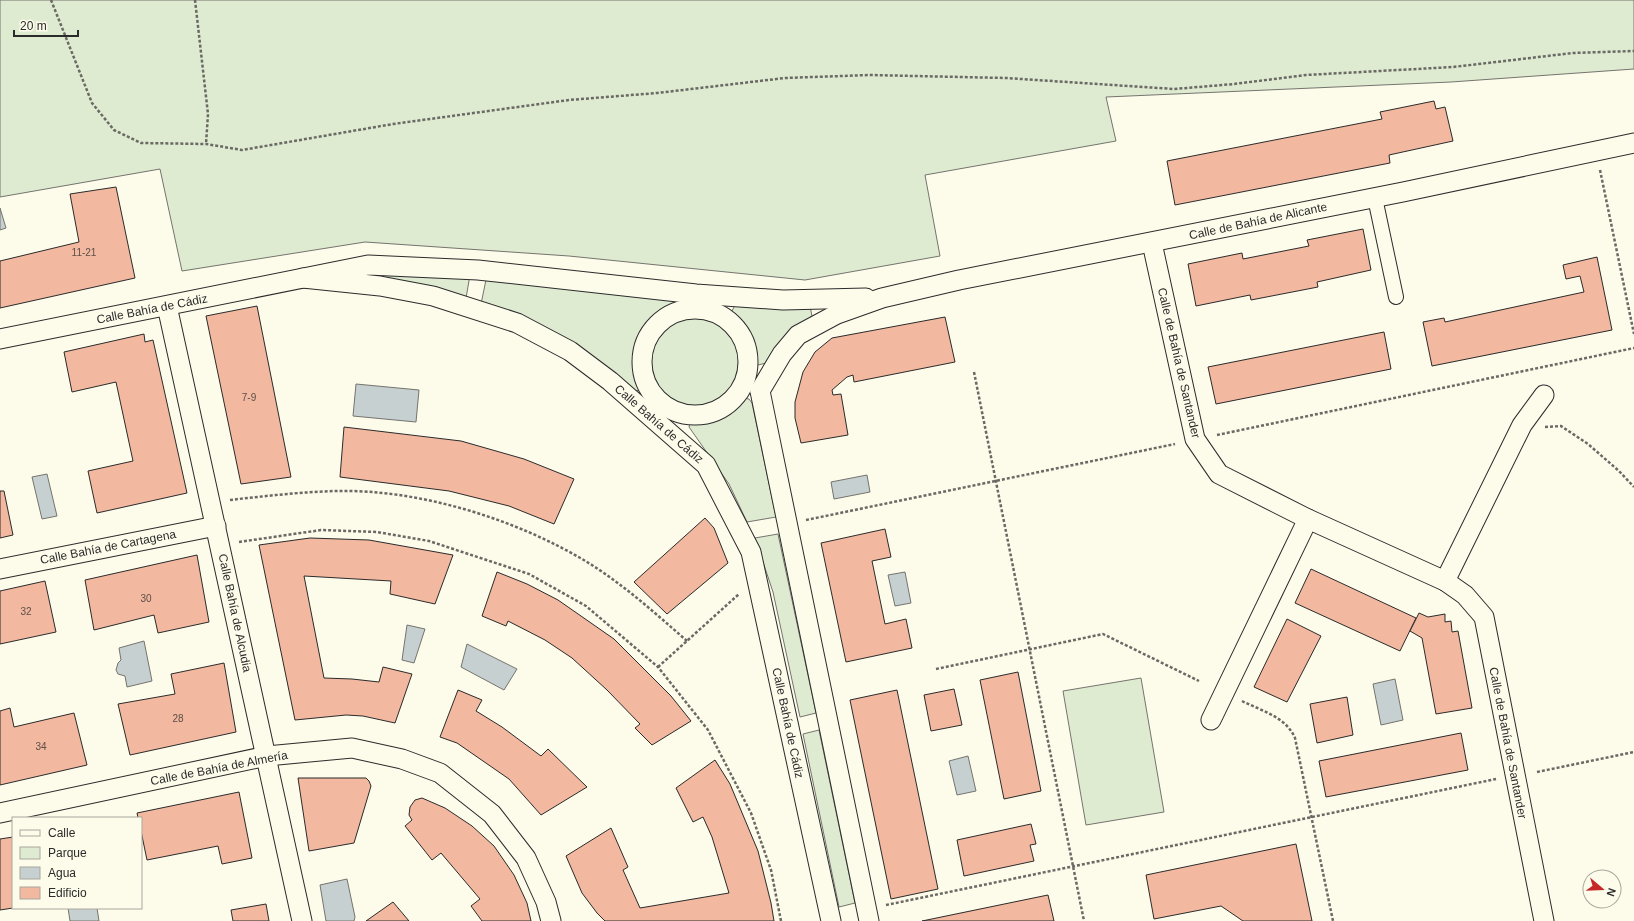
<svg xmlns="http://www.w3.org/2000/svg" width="1634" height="921" font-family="Arial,sans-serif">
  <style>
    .green { fill: #deebd1; stroke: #74746e }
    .water { fill: #c7d0d0; stroke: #74746e }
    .building { fill: #f2b8a0; stroke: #2b2b2b }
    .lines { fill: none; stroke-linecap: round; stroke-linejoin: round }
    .pedestrian-casing { stroke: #2b2b2b; stroke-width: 16 }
    .minor-casing { stroke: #2b2b2b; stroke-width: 21 }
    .path { stroke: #6a6964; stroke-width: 2.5; stroke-dasharray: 3 2; stroke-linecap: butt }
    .pedestrian { stroke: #fdfbea; stroke-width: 14 }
    .minor { stroke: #fdfbea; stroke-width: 19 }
    .labels { text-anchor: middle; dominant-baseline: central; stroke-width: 3; stroke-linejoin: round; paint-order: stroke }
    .number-label { font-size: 10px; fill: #5d4e48 }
    .street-label { font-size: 12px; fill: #2b2b2b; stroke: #fdfbea }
  </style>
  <rect width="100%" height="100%" fill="#fdfbea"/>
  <!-- green -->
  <g class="green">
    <polygon points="0,0 1634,0 1634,69 1451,82 1106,97 1116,141 925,175 940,256 805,280 569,256 365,242 182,271 160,169 0,197"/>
    <polygon points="373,273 470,275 466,298 372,277"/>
    <path d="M 487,275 L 676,298 L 678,302 L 676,306 C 644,320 628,353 640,387 L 639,390 L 636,391 L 618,376 L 481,304 Z"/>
    <polygon points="735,305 810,306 812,316 798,326 766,363 758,365 754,360 750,339 731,313"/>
    <circle cx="695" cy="363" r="47"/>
    <path d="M 743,398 L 749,399 L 752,403 L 776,517 L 747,522 L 729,484 L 689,427 L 690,423 C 696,420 703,421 710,419 C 724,415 732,407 743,398 Z"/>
    <polygon points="778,534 816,713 800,717 773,592 755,538"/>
    <polygon points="1141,678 1164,812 1086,825 1063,691"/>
    <polygon points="819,730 855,903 839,907 803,734"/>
  </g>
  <!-- water -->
  <g class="water">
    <polygon points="0,208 6,228 0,230"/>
    <polygon points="356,384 419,390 416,422 353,416"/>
    <polygon points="47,474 57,516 42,519 32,477"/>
    <polygon points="867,475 870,492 834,499 831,482"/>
    <polygon points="905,572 911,603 895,606 888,575"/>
    <polygon points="407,625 425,629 414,663 402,660"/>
    <polygon points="144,641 152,681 127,687 125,676 118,674 116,670 118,663 121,660 119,648"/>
    <polygon points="467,644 517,669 504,690 461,667"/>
    <polygon points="1395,679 1403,720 1381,725 1373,684"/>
    <polygon points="968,756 976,791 957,795 949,761"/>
    <polygon points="347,879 355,917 354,921 326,921 320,885"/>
    <polygon points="68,908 97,908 99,921 70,921"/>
  </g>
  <!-- building -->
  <g class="building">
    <polygon points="1434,101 1436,109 1445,107 1453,141 1389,155 1390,163 1175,205 1167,161 1382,119 1380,112"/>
    <polygon points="116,187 135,278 0,308 0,261 79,242 70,194"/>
    <polygon points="1363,229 1371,270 1317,282 1318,287 1251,300 1250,295 1196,306 1188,264 1242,253 1243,259 1309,246 1307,240"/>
    <polygon points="1597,257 1612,330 1432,366 1423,322 1444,318 1445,322 1584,292 1580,276 1566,279 1563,265"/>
    <polygon points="257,306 291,477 241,484 206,316"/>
    <polygon points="945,317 955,362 854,382 853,375 847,377 832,390 833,395 841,394 848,435 801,443 795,418 795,402 803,372 815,352 832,338"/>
    <polygon points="1384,332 1391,369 1216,404 1208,367"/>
    <polygon points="144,334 145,342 153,340 187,493 97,513 88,471 133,461 116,382 72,392 64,352"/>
    <polygon points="344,427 461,441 524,459 574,479 554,524 509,506 449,491 340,477"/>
    <polygon points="0,491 4,491 13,535 0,538"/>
    <polygon points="705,518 714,528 728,563 667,614 634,582"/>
    <polygon points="885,529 891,557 872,561 885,624 906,619 912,648 846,662 821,543"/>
    <polygon points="310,538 369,540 453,555 435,604 390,594 391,581 304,576 324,678 352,679 379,682 383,667 412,674 395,723 363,716 346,715 295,720 259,545"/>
    <polygon points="197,555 209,622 158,633 154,615 94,630 85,580"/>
    <polygon points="1311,569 1416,618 1400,651 1295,603"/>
    <polygon points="497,572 527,584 558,600 614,639 671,696 691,721 652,745 635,728 640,724 607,690 572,658 545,640 508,621 506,626 482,616"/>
    <polygon points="45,581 56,632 0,644 0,591"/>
    <polygon points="1419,613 1428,617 1445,614 1445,622 1451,621 1452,632 1458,631 1472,708 1436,714 1422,638 1410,631"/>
    <polygon points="1287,619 1321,636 1287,702 1254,687"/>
    <polygon points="224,663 236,732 130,755 118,704 175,694 171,674"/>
    <polygon points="1018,672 1041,791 1004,799 980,680"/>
    <polygon points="954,689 962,725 931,731 924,695"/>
    <polygon points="458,690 482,700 476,711 502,727 541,756 548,749 587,787 541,815 509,779 457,743 440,737"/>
    <polygon points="897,690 938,889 891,899 850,700"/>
    <polygon points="1347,697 1353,735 1317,743 1310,704"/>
    <polygon points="10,708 14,727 74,713 87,765 0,785 0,711"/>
    <polygon points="1461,733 1468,770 1326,797 1319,761"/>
    <polygon points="715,760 730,784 758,851 771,903 774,921 605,921 597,913 582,893 566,856 611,828 628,867 623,870 640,908 729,893 712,837 703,817 693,822 676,788"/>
    <polygon points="298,778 366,778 369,781 371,786 354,843 309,851"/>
    <polygon points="239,792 252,858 222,864 218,846 147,860 141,831 141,818 138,818 137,813"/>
    <polygon points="422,798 445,808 472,826 494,846 514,875 527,903 531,921 482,921 471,906 480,899 441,853 432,860 405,826 412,820 409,815 410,807 415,800"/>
    <polygon points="1031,824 1036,844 1030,845 1034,861 964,876 957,840"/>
    <polygon points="13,837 13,908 0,910 0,839"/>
    <polygon points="1296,844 1312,921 1243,921 1221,906 1154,919 1146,875"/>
    <polygon points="1048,895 1054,921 922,921"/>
    <polygon points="393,902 409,921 366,921"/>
    <polygon points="266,904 269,921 233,921 231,910"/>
  </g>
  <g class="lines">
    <defs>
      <polyline id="pedestrian" points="1375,198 1396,297"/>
      <g id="minor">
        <polyline points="1152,243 1195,439 1219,474 1308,519 1445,581 1465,595 1484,617 1544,921"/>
        <polyline points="303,278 380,286 433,296 517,323 570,351 610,381 706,465 751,552 831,921"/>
        <polyline points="167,306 302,921"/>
        <circle cx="695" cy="362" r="53"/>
        <polyline points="0,339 368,265 478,270 696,294 783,300 866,298"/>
        <polyline points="760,391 782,354 798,335 837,314 882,298 959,280 1403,192 1634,143"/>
        <polyline points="760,391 869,921"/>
        <polyline points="0,569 216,526"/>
        <polyline points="1445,581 1522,425 1544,395"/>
        <polyline points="1211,720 1308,519"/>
        <polyline points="0,813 267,756 352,748 402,759 440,773 492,814 526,858 546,902 551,921"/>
      </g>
    </defs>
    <!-- pedestrian casing -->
    <use href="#pedestrian" class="pedestrian-casing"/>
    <!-- minor casing -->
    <use href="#minor" class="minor-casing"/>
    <!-- path -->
    <g class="path">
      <polyline points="51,0 92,103 114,130 141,143 206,144 242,150 393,124 569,100 657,93 785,78 870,75 1006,78 1174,89 1234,84 1306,75 1453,67 1573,53 1634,51"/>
      <polyline points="195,0 208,114 206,144"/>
      <polyline points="1600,170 1634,334"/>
      <polyline points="974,372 1084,921"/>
      <polyline points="1545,427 1561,426 1588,444 1619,471 1634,487"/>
      <polyline points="1217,435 1634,348"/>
      <path d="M 230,500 C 265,496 301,492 336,491 C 419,489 516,519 587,562 C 623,584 655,613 687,641"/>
      <polyline points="806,520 1175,444"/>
      <polyline points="239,542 321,530 377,532 429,541 529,574 586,606 658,667 708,730 751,813 771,870 781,921"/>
      <polyline points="658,667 739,594"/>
      <polyline points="936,669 1103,634 1199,681"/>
      <path d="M 1242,701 C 1262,711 1286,717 1295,738 L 1333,921"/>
      <polyline points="1537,772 1634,752"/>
      <polyline points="886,905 1496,779"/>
    </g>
    <!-- pedestrian -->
    <use href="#pedestrian" class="pedestrian"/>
    <!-- minor -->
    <use href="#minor" class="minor"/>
  </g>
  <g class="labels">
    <!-- number labels -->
    <g class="number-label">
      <text x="84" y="252">11-21</text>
      <text x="249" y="397">7-9</text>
      <text x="146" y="598">30</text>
      <text x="26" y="611">32</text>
      <text x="178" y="718">28</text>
      <text x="41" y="746">34</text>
    </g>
    <!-- street labels -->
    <g class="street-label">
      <text transform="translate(1258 221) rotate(-12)">Calle de Bahía de Alicante</text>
      <text transform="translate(152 309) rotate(-11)">Calle Bahía de Cádiz</text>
      <text transform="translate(1179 363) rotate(77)">Calle de Bahía de Santander</text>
      <text transform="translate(659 424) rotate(41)">Calle Bahía de Cádiz</text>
      <text transform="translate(108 547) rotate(-11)">Calle Bahía de Cartagena</text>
      <text transform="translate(235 613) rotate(78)">Calle Bahía de Alcudia</text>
      <text transform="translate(788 723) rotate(78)">Calle Bahía de Cádiz</text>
      <text transform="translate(1508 743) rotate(79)">Calle de Bahía de Santander</text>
      <text transform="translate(219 768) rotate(-11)">Calle de Bahía de Almería</text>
    </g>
  </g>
  <!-- legend -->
  <rect x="12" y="817" width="130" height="92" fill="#fdfbea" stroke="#a9a89e"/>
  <rect x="20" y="830" width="20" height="6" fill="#fdfbea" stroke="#a9a89e"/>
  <text x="48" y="837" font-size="12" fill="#2b2b2b">Calle</text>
  <rect x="20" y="847" width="20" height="12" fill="#deebd1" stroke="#a9a89e"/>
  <text x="48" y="857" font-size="12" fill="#2b2b2b">Parque</text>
  <rect x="20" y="867" width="20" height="12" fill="#c7d0d0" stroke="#a9a89e"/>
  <text x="48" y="877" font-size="12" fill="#2b2b2b">Agua</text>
  <rect x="20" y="887" width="20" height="12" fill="#f2b8a0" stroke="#a9a89e"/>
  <text x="48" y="897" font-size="12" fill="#2b2b2b">Edificio</text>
  <!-- north arrow -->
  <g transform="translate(1602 889) rotate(109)"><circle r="19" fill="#fdfbea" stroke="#a9a89e"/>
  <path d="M0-3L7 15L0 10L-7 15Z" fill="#c62828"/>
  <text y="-6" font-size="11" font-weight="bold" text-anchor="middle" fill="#2b2b2b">N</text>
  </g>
  <!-- scale -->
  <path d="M14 30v6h64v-6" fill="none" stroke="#2b2b2b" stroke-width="2"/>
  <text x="20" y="30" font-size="12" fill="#2b2b2b" stroke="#fdfbea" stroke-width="3" paint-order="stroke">20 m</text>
</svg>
